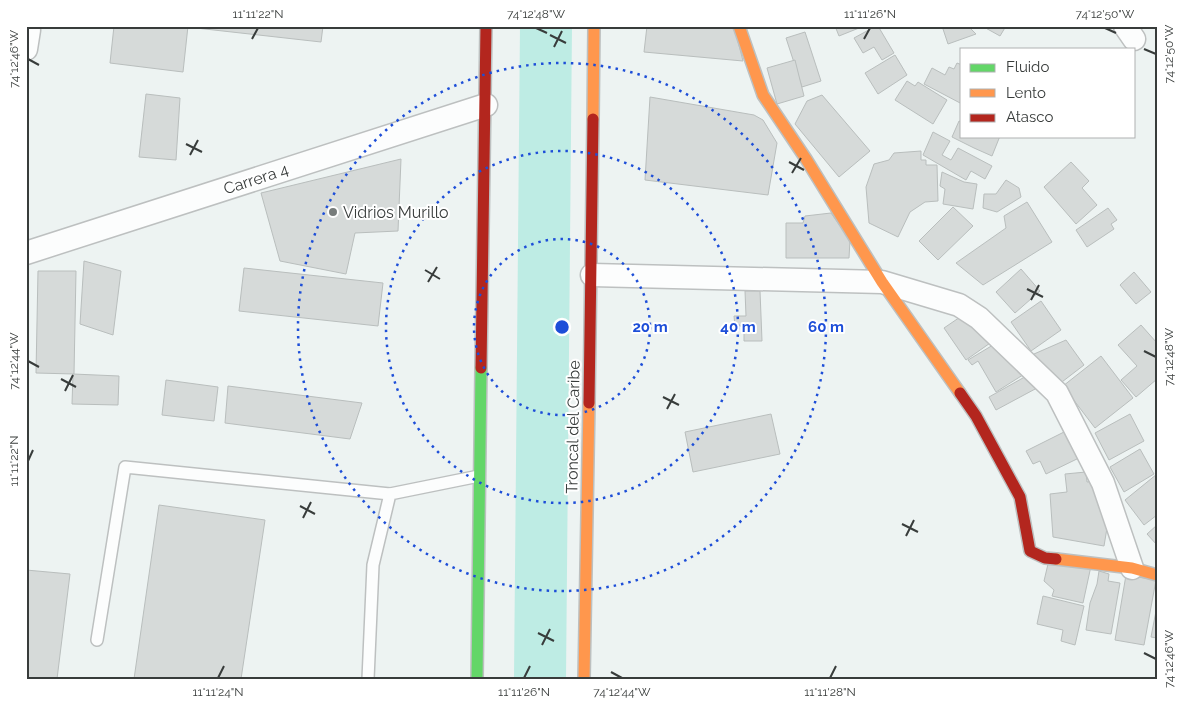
<svg xmlns="http://www.w3.org/2000/svg" width="1183" height="705" font-family="Raleway,sans-serif">
  <style>
    .lines { fill: none; stroke-linecap: round; stroke-linejoin: round }
    .river { stroke: #beece4; stroke-width: 52 }
    .building { fill: #d6dad9; stroke: #b9bebd }
    .lane-casing { stroke: #bdc0c0; stroke-width: 14 }
    .street-casing { stroke: #bdc0c0; stroke-width: 25 }
    .fast-casing { stroke: #bdc0c0; stroke-width: 14 }
    .slow-casing { stroke: #bdc0c0; stroke-width: 14 }
    .jam-casing { stroke: #bdc0c0; stroke-width: 14 }
    .lane { stroke: #fcfdfd; stroke-width: 11 }
    .street { stroke: #fcfdfd; stroke-width: 22 }
    .fast { stroke: #63d668; stroke-width: 11 }
    .slow { stroke: #ff974d; stroke-width: 11 }
    .jam { stroke: #b3261e; stroke-width: 11 }
    .ticks { fill: none; stroke: #383c3b; stroke-width: 2 }
    .ring { fill: none; stroke: #1d4ed8; stroke-width: 2.5; stroke-dasharray: 2.5 5 }
    .poi-dot { fill: #777c7b; stroke: #fff; stroke-width: 2 }
    .labels { text-anchor: middle; dominant-baseline: central; stroke-width: 4; stroke-linejoin: round; paint-order: stroke }
    .street-label { font-size: 16px; fill: #383c3b; stroke: #fff }
    .poi-label { font-size: 16px; fill: #383c3b; stroke: #fff; text-anchor: start }
    .centre { fill: #1d4ed8; stroke: #fff; stroke-width: 2.5 }
    .ring-label { font-size: 15px; text-anchor: middle; font-weight: bold; fill: #1d4ed8; stroke: #fff; stroke-width: 4; stroke-linejoin: round; paint-order: stroke }
    .neatline { fill: none; stroke: #383c3b; stroke-width: 2 }
    .ticks-label { font-size: 12px; text-anchor: middle; fill: #383c3b }
  </style>
  <rect width="100%" height="100%" fill="#edf3f2"/>
  <g class="lines">
    <!-- river -->
    <polyline class="river" points="540,679 546,26"/>
  </g>
  <!-- building -->
  <g class="building">
    <polygon points="114,26 188,26 183,72 110,63"/>
    <polygon points="196,26 323,26 321,42 196,28"/>
    <polygon points="647,26 734,26 743,61 644,52"/>
    <polygon points="835,26 864,26 839,36"/>
    <polygon points="876,26 878,26 894,53 882,60 874,47 863,53 854,38"/>
    <polygon points="942,26 968,26 976,34 948,44"/>
    <polygon points="982,26 1006,26 1000,36"/>
    <polygon points="805,32 821,81 802,87 786,38"/>
    <polygon points="895,55 907,75 878,94 865,73"/>
    <polygon points="795,60 804,96 777,104 767,68"/>
    <polygon points="957,63 962,65 962,104 924,84 932,68 945,75 949,67 954,69"/>
    <polygon points="907,81 915,86 918,82 947,100 933,124 895,100"/>
    <polygon points="146,94 180,98 176,160 139,157"/>
    <polygon points="822,95 870,151 839,177 795,124 807,101"/>
    <polygon points="650,97 754,115 763,120 777,143 768,195 645,180"/>
    <polygon points="959,121 962,122 962,136 1000,136 992,156 974,148 952,137"/>
    <polygon points="933,132 950,141 942,155 951,160 958,148 992,166 985,179 971,171 966,180 923,155"/>
    <polygon points="921,151 921,160 926,160 926,165 937,165 938,201 925,202 910,212 898,237 869,223 866,187 874,164 889,160 894,153"/>
    <polygon points="401,159 398,231 355,233 346,274 280,261 261,193"/>
    <polygon points="1071,162 1089,181 1082,188 1097,205 1076,224 1044,187"/>
    <polygon points="942,172 964,182 977,184 973,209 943,204 945,189 940,186"/>
    <polygon points="1006,180 1019,188 1021,197 997,212 983,208 984,194 996,194"/>
    <polygon points="1027,202 1052,242 983,285 956,263 1006,228 1004,216"/>
    <polygon points="953,207 973,226 938,260 919,241"/>
    <polygon points="1108,208 1117,220 1111,224 1114,229 1087,247 1076,230"/>
    <polygon points="831,213 850,240 849,258 786,258 786,223 803,223 805,216"/>
    <polygon points="84,261 121,271 113,335 80,324"/>
    <polygon points="244,268 383,283 378,326 239,311"/>
    <polygon points="1021,269 1040,291 1015,313 996,292"/>
    <polygon points="38,271 76,271 74,374 36,373"/>
    <polygon points="1134,272 1151,292 1136,304 1120,285"/>
    <polygon points="745,291 760,291 762,341 744,341 744,326 735,326 734,316 746,316"/>
    <polygon points="1041,301 1061,330 1031,351 1011,322"/>
    <polygon points="966,313 993,341 966,360 944,328"/>
    <polygon points="1141,325 1157,343 1157,379 1136,397 1121,380 1137,366 1118,345"/>
    <polygon points="1066,340 1084,365 1058,385 1040,371 1034,354"/>
    <polygon points="998,342 1026,373 996,392 978,361 972,365 968,360"/>
    <polygon points="1101,356 1133,398 1095,428 1063,386"/>
    <polygon points="73,374 119,376 118,405 72,404"/>
    <polygon points="1030,374 1037,388 996,410 989,397"/>
    <polygon points="166,380 218,387 214,421 162,415"/>
    <polygon points="228,386 362,403 350,439 225,423"/>
    <polygon points="771,414 780,454 693,472 685,432"/>
    <polygon points="1130,414 1144,441 1109,460 1095,433"/>
    <polygon points="1068,430 1081,457 1046,474 1040,461 1033,464 1026,451"/>
    <polygon points="1140,449 1154,474 1124,492 1110,467"/>
    <polygon points="1086,472 1087,482 1096,481 1102,493 1099,508 1110,510 1104,546 1053,537 1050,494 1067,492 1065,474"/>
    <polygon points="1157,474 1157,515 1144,525 1125,500"/>
    <polygon points="159,505 265,520 241,679 134,679"/>
    <polygon points="1157,525 1157,545 1147,534"/>
    <polygon points="1048,564 1091,566 1083,603 1052,596 1054,590 1044,581"/>
    <polygon points="26,570 70,574 57,679 26,679"/>
    <polygon points="1099,571 1109,574 1108,581 1120,583 1111,634 1086,630 1090,603 1097,584"/>
    <polygon points="1126,575 1156,580 1144,645 1115,640"/>
    <polygon points="1043,596 1084,606 1075,645 1061,641 1063,630 1037,624"/>
    <polygon points="1157,606 1157,638 1151,637"/>
  </g>
  <g class="lines">
    <defs>
      <g id="lane">
        <polyline points="97,640 125,467 390,494"/>
        <polyline points="368,679 373,565 390,494 479,476"/>
      </g>
      <g id="street">
        <polyline points="1125,26 1134,39"/>
        <polyline points="26,49 29,30"/>
        <polyline points="26,253 486,105"/>
        <polyline points="592,275 882,282 959,305 979,318 1057,393 1103,483 1132,568"/>
      </g>
      <polyline id="fast" points="477,679 481,368"/>
      <g id="slow">
        <polyline points="739,26 763,95 806,159 882,282 960,393"/>
        <polyline points="593,119 594,26"/>
        <polyline points="1056,559 1132,568 1157,575"/>
        <polyline points="584,679 589,403"/>
      </g>
      <g id="jam">
        <polyline points="481,368 486,26"/>
        <polyline points="960,393 976,416 1020,497 1030,551 1045,558 1056,559"/>
        <polyline points="589,403 593,119"/>
      </g>
    </defs>
    <!-- lane casing -->
    <use href="#lane" class="lane-casing"/>
    <!-- street casing -->
    <use href="#street" class="street-casing"/>
    <!-- fast casing -->
    <use href="#fast" class="fast-casing"/>
    <!-- slow casing -->
    <use href="#slow" class="slow-casing"/>
    <!-- jam casing -->
    <use href="#jam" class="jam-casing"/>
    <!-- lane -->
    <use href="#lane" class="lane"/>
    <!-- street -->
    <use href="#street" class="street"/>
    <!-- fast -->
    <use href="#fast" class="fast"/>
    <!-- slow -->
    <use href="#slow" class="slow"/>
    <!-- jam -->
    <use href="#jam" class="jam"/>
  </g>
  <!-- ticks -->
  <path class="ticks" d="M 536,28 L 547,33M 1105,28 L 1116,33M 550,35 L 566,43M 252,39 L 258,28M 864,39 L 870,28M 554,47 L 562,31M 1144,49 L 1156,54M 28,59 L 39,65M 186,144 L 202,152M 190,155 L 198,140M 789,162 L 804,170M 792,173 L 801,158M 425,270 L 440,279M 428,282 L 437,267M 1027,289 L 1043,297M 1031,300 L 1039,285M 1144,351 L 1156,357M 28,361 L 39,367M 61,379 L 76,387M 65,391 L 73,375M 663,397 L 679,405M 667,409 L 675,394M 28,461 L 33,450M 300,506 L 315,514M 303,518 L 311,502M 902,524 L 918,532M 906,536 L 914,520M 538,633 L 554,641M 542,645 L 550,629M 1144,653 L 1156,659M 611,672 L 622,678M 218,678 L 224,666M 524,678 L 530,666M 830,678 L 836,666"/>
  <!-- distance rings -->
  <g class="ring">
    <circle cx="562" cy="327" r="88"/>
    <circle cx="562" cy="327" r="176"/>
    <circle cx="562" cy="327" r="264"/>
  </g>
  <!-- markers -->
  <circle class="poi-dot" cx="333" cy="212" r="5"/>
  <g class="labels">
    <!-- street labels -->
    <g class="street-label">
      <text transform="translate(256 179) rotate(-18)">Carrera 4</text>
      <text transform="translate(573 427) rotate(-89)">Troncal del Caribe</text>
    </g>
    <!-- poi labels -->
    <g class="poi-label">
      <text x="343" y="212">Vidrios Murillo</text>
    </g>
  </g>
  <circle cx="562" cy="327" r="8" class="centre"/>
  <g class="ring-label">
    <text x="650" y="332">20 m</text>
    <text x="738" y="332">40 m</text>
    <text x="826" y="332">60 m</text>
  </g>
  <!-- border -->
  <rect width="1183" height="705" fill="none" stroke="#ffffff" stroke-width="55"/>
  <!-- legend -->
  <rect x="960" y="48" width="175" height="90" fill="#ffffff" stroke="#afb1b1"/>
  <rect x="970" y="64" width="25" height="8" fill="#63d668" stroke="#afb1b1"/>
  <text x="1006" y="72" font-size="15" fill="#383c3b">Fluido</text>
  <rect x="970" y="89" width="25" height="8" fill="#ff974d" stroke="#afb1b1"/>
  <text x="1006" y="98" font-size="15" fill="#383c3b">Lento</text>
  <rect x="970" y="114" width="25" height="8" fill="#b3261e" stroke="#afb1b1"/>
  <text x="1006" y="122" font-size="15" fill="#383c3b">Atasco</text>
  <rect x="28" y="28" width="1128" height="650" class="neatline"/>
  <g class="ticks-label">
    <text x="258" y="18">11°11'22"N</text>
    <text x="536" y="18">74°12'48"W</text>
    <text x="870" y="18">11°11'26"N</text>
    <text x="1105" y="18">74°12'50"W</text>
    <text transform="translate(1169 54) rotate(-90)" y="4">74°12'50"W</text>
    <text transform="translate(14 59) rotate(-90)" y="4">74°12'46"W</text>
    <text transform="translate(1169 357) rotate(-90)" y="4">74°12'48"W</text>
    <text transform="translate(14 361) rotate(-90)" y="4">74°12'44"W</text>
    <text transform="translate(14 461) rotate(-90)" y="4">11°11'22"N</text>
    <text transform="translate(1169 659) rotate(-90)" y="4">74°12'46"W</text>
    <text x="218" y="696">11°11'24"N</text>
    <text x="524" y="696">11°11'26"N</text>
    <text x="622" y="696">74°12'44"W</text>
    <text x="830" y="696">11°11'28"N</text>
  </g>
</svg>
